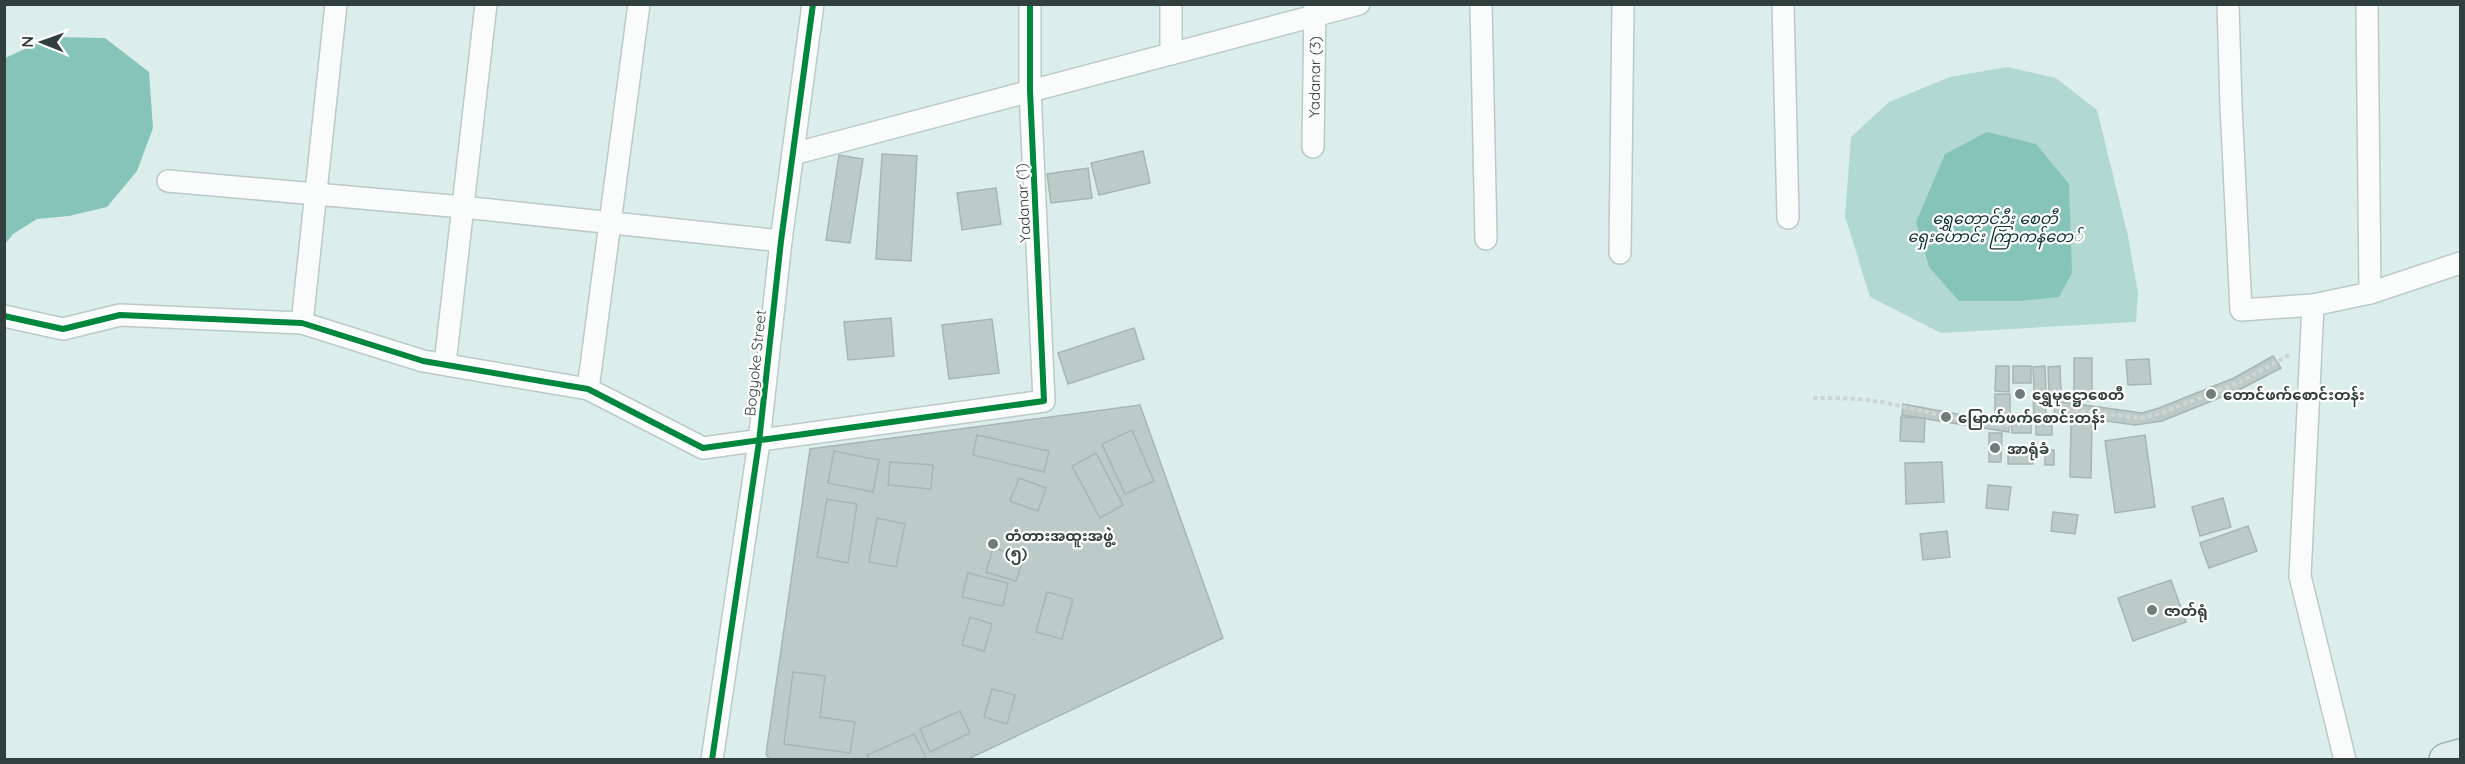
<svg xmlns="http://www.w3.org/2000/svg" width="2465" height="764" font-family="Quicksand,'Noto Sans Myanmar',sans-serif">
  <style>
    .green { fill: #b1d9d2 }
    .water { fill: #86c4ba }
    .building { fill: #bdcbc8; stroke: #a8b6b3; stroke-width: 1.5 }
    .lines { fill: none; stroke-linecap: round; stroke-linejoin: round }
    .street-casing { stroke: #bbcac7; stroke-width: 24 }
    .primary-casing { stroke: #9cb7b3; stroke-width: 36 }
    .path { stroke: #d0d5d4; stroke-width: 4; stroke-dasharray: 4.5 3; stroke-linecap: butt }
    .street { stroke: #fafcfc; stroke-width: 21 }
    .primary { stroke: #e0edec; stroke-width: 33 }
    .cycleway-casing { stroke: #fff; stroke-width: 10 }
    .cycleway { stroke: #00873e; stroke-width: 6 }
    .poi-dot { fill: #6e7d7a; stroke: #fff; stroke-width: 2 }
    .labels { text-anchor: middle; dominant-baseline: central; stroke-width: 4.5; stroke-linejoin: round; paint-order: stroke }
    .street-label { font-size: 15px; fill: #32403d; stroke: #fff }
    .poi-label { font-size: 15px; font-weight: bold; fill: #32403d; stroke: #fff; text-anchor: start }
    .water-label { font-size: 16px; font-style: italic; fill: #0b332e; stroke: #fff }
  </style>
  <rect width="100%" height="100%" fill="#dceeeb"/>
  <!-- green -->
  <polygon class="green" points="2007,67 2056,78 2097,110 2128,236 2138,293 2136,322 1941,333 1870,297 1845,216 1851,137 1889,102 1950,77"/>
  <!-- water -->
  <g class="water">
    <polygon points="51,37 105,38 149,72 153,128 137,171 107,207 69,216 37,219 13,234 5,244 5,58"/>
    <polygon points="1987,132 2036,144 2069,184 2072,273 2059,297 2020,301 1959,301 1929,267 1916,222 1945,154"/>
  </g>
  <!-- building -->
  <g class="building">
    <polygon points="1143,151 1150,183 1099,195 1091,163"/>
    <polygon points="882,154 917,156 911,261 876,259"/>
    <polygon points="839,155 863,159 850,243 826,240"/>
    <polygon points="1088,168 1092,198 1051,203 1047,174"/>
    <polygon points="996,188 1001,224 962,230 957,193"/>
    <polygon points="891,318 894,356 848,360 844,322"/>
    <polygon points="992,319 999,373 949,379 942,325"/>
    <polygon points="1134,328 1144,359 1068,384 1058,353"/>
    <polygon points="2273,356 2281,368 2239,390 2162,421 2135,425 2063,415 2063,417 2054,417 2055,399 2063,399 2063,402 2142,413 2159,408 2234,378"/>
    <rect x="2074" y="358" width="18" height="43"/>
    <polygon points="2149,359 2151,384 2128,385 2126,360"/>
    <polygon points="1996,366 2009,366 2009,392 1995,391"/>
    <rect x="2013" y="366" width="18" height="17"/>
    <polygon points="2045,366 2046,391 2034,391 2033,367"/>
    <polygon points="2060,366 2061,393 2049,394 2048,367"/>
    <rect x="1995" y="394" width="15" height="23"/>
    <polygon points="2045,395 2046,416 2034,417 2033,396"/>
    <polygon points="1903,404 1968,416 2009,419 2009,432 1902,415"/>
    <polygon points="1140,405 1223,638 966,760 770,760 766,754 810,449"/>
    <polygon points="1901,417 1925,418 1924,442 1900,441"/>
    <polygon points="2011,418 2031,418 2031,433 2012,433"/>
    <rect x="2036" y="420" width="16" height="15"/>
    <polygon points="2071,420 2092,421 2091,478 2070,477"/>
    <polygon points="1132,430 1154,481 1125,494 1102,444"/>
    <polygon points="1989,433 2002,433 2001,462 1989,462"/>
    <polygon points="977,435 1049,451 1044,472 973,455"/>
    <polygon points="2145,435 2155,507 2115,513 2105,441"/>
    <rect x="2045" y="450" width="9" height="15"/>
    <polygon points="834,451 879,460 873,492 828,483"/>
    <rect x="2008" y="451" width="25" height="13"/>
    <polygon points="1096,453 1123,505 1100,518 1072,466"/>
    <polygon points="890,462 933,465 931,489 888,485"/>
    <polygon points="1942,462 1944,502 1906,504 1905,463"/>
    <polygon points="1019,478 1046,488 1038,511 1010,501"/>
    <polygon points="1988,485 2011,487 2008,510 1986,508"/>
    <polygon points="2223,498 2231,527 2200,536 2192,507"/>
    <polygon points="827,499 857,504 848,563 817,557"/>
    <polygon points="2053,512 2078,515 2075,534 2051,531"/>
    <polygon points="877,518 905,524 896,567 869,562"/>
    <polygon points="2248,526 2257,551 2209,568 2200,543"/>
    <polygon points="1947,531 1950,557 1923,560 1920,534"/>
    <polygon points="993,548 1024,557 1016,581 986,572"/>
    <polygon points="968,573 1008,583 1003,606 962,597"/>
    <polygon points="2171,580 2186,622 2133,641 2118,598"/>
    <polygon points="1047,592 1073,599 1062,639 1036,632"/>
    <polygon points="970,617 992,624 984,651 962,645"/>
    <polygon points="793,672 825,676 820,717 855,722 850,753 784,744"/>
    <polygon points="992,689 1015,695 1007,724 984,717"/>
    <polygon points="960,711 970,733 930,752 920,729"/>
    <polygon points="914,734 926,757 922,760 870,760 867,755"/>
  </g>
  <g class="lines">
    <defs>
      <g id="street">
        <polyline points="1481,4 1486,239"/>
        <polyline points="1783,4 1788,218"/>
        <polyline points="2228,4 2231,106 2241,310 2313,305"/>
        <polyline points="2367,4 2370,293"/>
        <polyline points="1171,54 1171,4"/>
        <path id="s1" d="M 1313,147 L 1315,4"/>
        <polyline points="793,154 1359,4"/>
        <polyline points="168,181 463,207 781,241"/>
        <polyline points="1620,253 1623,4"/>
        <polyline points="4,316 63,329 120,315 302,323 423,361 588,389 703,448 1044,401 1030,90 1030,4"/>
        <polyline points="302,323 336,4"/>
        <polyline points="445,364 486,4"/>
        <polyline points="588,389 639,4"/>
        <polyline points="712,760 759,442 781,241 813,4"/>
        <polyline points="2345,760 2300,576 2313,305 2370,293 2460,263"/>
      </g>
      <polyline id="primary" points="2446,760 2460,756"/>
    </defs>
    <!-- street casing -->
    <use href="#street" class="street-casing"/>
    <!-- primary casing -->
    <use href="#primary" class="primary-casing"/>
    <!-- path -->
    <g class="path">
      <path d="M 1813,398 C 1831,398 1850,398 1868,400 C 1916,407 1961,424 2009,425"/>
      <polyline points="2066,409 2141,418 2164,412 2240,382 2291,354"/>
    </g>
    <!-- street -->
    <use href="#street" class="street"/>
    <!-- primary -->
    <use href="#primary" class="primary"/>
    <defs>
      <g id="cycleway">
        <polyline points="4,316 63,329 120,315 302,323 423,361 588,389 703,448 1044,401 1030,90 1030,4"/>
        <polyline points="712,760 759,442 781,241 813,4"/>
      </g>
    </defs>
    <!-- cycleway casing -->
    <use href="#cycleway" class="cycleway-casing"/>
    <!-- cycleway -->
    <use href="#cycleway" class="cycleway"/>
  </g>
  <!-- markers -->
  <g class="poi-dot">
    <circle cx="2020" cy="394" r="6"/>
    <circle cx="2211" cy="394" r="6"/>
    <circle cx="1946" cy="417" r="6"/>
    <circle cx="1995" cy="448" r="6"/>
    <circle cx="993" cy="544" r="6"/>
    <circle cx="2152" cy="610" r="6"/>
  </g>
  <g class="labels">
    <!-- street labels -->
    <g class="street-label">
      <text stroke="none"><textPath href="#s1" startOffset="70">Yadanar (3)</textPath></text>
      <text transform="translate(1023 203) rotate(-93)">Yadanar (1)</text>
      <text transform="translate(755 363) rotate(-84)">Bogyoke Street</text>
    </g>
    <!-- poi labels -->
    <g class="poi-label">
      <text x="2032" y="394">ရွှေမုဋ္ဌောစေတီ</text>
      <text x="2223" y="394">တောင်ဖက်စောင်းတန်း</text>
      <text x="1958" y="417">မြောက်ဖက်စောင်းတန်း</text>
      <text x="2007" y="448">အာရုံခံ</text>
      <text x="1005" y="535">တံတားအထူးအဖွဲ့<tspan x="1005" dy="17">(၅)</tspan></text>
      <text x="2164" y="610">ဇာတ်ရုံ</text>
    </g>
    <!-- water labels -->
    <g class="water-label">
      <text x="1995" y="218">ရွှေတောင်ဦး စေတီ<tspan x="1995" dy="18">ရှေး‌ဟောင်း ကြာကန်တေ်</tspan></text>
    </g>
  </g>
  <!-- border -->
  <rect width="2465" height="764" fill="none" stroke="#32403d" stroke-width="12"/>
  <!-- north arrow -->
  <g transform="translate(42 42) rotate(271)" stroke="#ffffff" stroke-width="4.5" paint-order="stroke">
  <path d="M0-4.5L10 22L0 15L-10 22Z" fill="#32403d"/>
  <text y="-9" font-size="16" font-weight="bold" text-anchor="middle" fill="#32403d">N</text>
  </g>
</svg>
